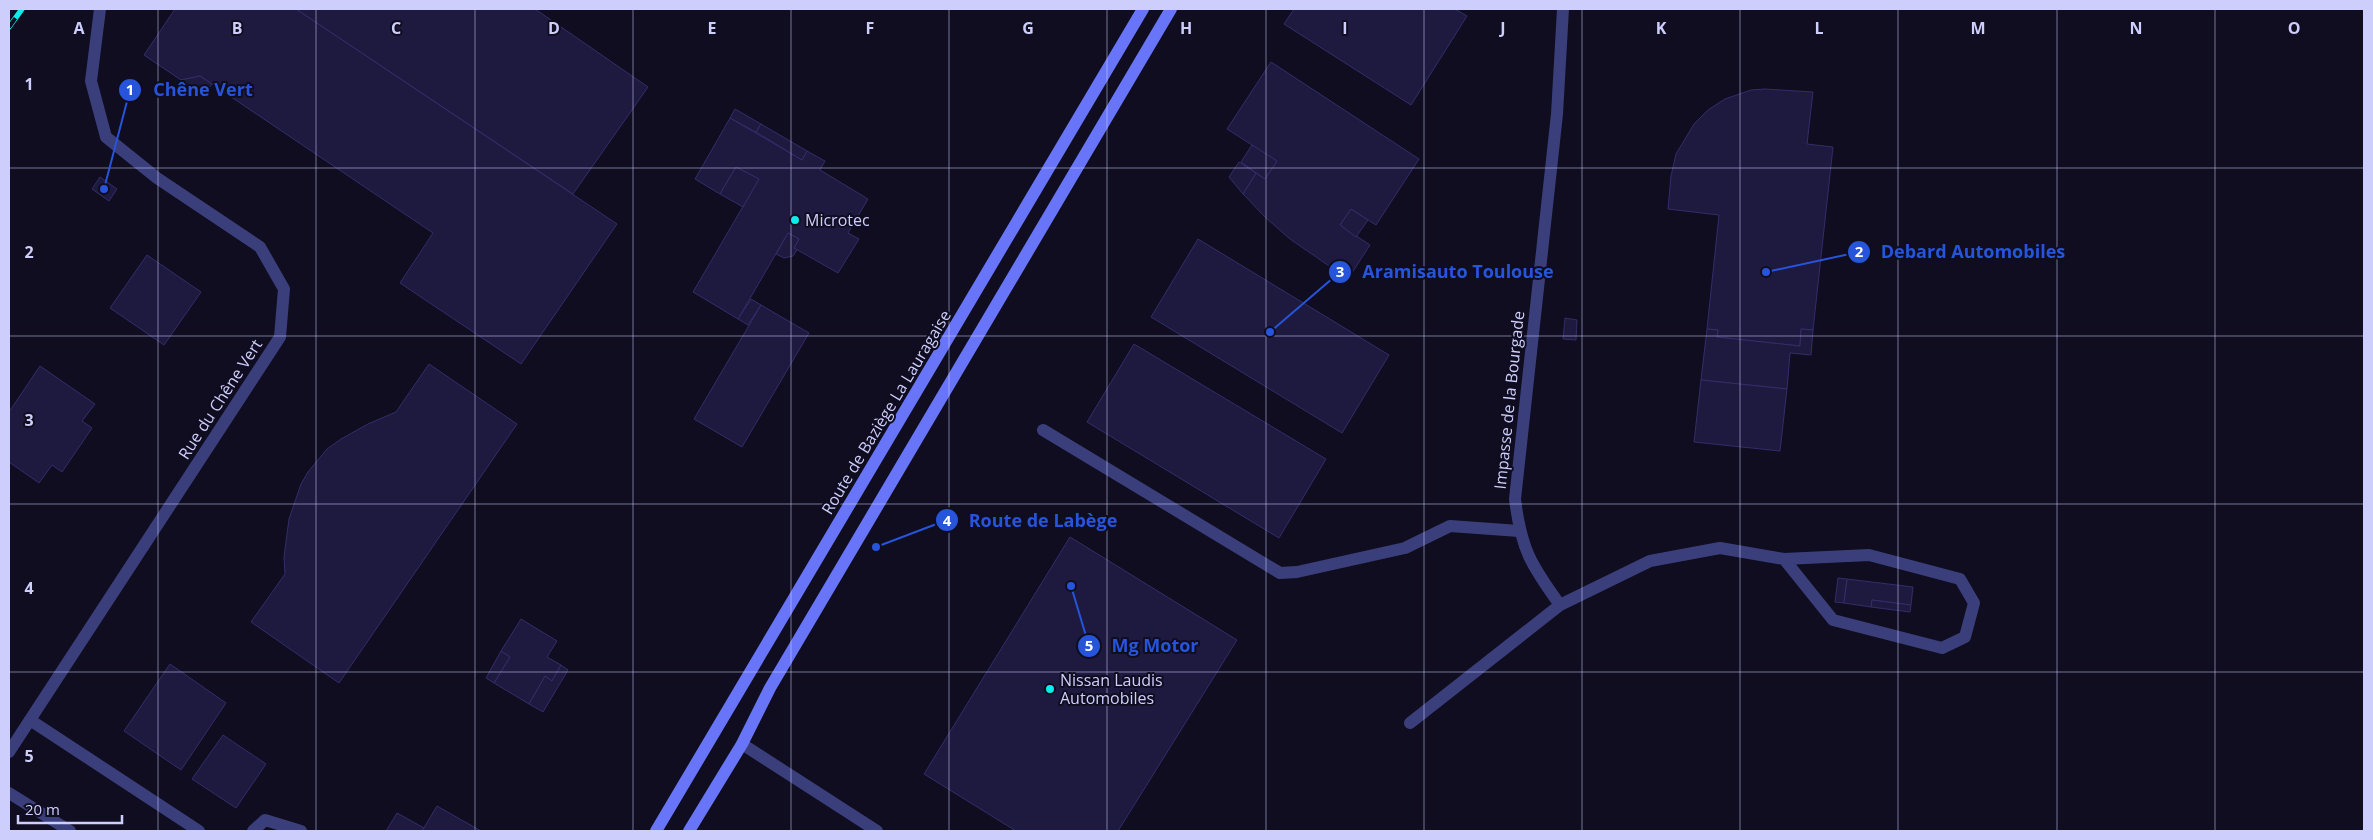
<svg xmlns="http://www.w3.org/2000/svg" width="2373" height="840" font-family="'Open Sans',sans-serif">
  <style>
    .building { fill: #1e1a3f; stroke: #332d6a }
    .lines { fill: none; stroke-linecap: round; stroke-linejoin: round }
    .lane { stroke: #3a3f7c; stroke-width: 12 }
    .street { stroke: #3a3f7c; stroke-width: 12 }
    .secondary { stroke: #6975f9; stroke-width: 12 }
    .rail-casing { stroke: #0aedeb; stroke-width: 5.5 }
    .rail { stroke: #0f0d1f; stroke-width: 4; stroke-dasharray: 11; stroke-linecap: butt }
    .grid { fill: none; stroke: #cecefd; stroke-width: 1; stroke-opacity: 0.55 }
    .poi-dot { fill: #0aedeb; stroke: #0f0d1f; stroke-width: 2 }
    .labels { text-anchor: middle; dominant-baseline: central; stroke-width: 4; stroke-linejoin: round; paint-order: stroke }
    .poi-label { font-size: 16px; fill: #cecefd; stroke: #0f0d1f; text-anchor: start }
    .street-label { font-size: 16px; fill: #cecefd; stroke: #0f0d1f }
    .grid-label { font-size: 16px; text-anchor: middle; font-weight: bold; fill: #cecefd; stroke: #0f0d1f; stroke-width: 4; stroke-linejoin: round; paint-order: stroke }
    .leader { fill: none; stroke: #2654da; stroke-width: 2 }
    .callout-dot { fill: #2654da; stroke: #0f0d1f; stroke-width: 2 }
    .mark-label { font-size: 15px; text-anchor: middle; font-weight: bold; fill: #fff }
    .callout-label { font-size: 18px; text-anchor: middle; font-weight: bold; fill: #2654da; stroke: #0f0d1f; stroke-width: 4; stroke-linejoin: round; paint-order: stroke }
  </style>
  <rect width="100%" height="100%" fill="#0f0d1f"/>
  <!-- building -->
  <g class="building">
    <polygon points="175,9 296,9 617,224 521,364 400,283 433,233 200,76 181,80 144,55"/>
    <polygon points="296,9 535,9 648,87 573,194"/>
    <polygon points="1294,9 1455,9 1467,16 1411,105 1284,24"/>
    <polygon points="1271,62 1419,159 1376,225 1351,209 1340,225 1370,245 1348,279 1290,239 1266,218 1243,194 1256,173 1265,179 1277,161 1227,129"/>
    <polygon points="200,76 212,84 204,95 181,80"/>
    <polygon points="1765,89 1813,92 1807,144 1833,147 1813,330 1801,329 1800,346 1717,337 1718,330 1707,329 1719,215 1668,209 1671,176 1676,154 1694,124 1708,110 1725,99 1751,90"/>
    <polygon points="735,109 761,124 756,132 730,118"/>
    <polygon points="730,118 802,160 807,151 825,161 820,170 868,199 848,233 859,239 838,273 794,248 799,239 788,233 738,319 693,292 759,179 736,167 720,194 695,179"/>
    <polygon points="761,124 807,151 802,160 756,132"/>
    <polygon points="1252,145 1277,161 1265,179 1241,162"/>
    <polygon points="1239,162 1256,173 1243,194 1229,177"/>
    <polygon points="736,167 759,179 743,207 720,194"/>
    <polygon points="100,177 117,189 109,201 92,189"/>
    <polygon points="1351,209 1368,220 1356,237 1340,225"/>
    <polygon points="788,233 799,239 794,248 797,250 793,256 784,258 776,254"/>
    <polygon points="1198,239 1389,355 1342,433 1151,317"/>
    <polygon points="147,255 201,292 164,345 110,308"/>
    <polygon points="751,299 761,305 748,325 738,319"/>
    <polygon points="761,305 809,333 742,447 694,419"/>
    <polygon points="1565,318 1577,320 1576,340 1563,339"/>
    <polygon points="1707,329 1718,330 1717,337 1800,346 1801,329 1813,330 1811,355 1790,353 1787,389 1701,380"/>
    <polygon points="1134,344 1326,459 1279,538 1087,422"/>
    <polygon points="429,364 517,424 339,683 251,622 285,574 284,557 289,519 301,484 308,472 327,449 341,439 368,424 396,412"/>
    <polygon points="40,366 95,404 82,421 92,428 62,472 52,465 39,483 9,462 9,412"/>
    <polygon points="1701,380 1787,389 1780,451 1694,442"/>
    <polygon points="1070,537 1237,640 1118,831 1016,831 924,774"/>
    <polygon points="1838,578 1847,579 1844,603 1835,602"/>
    <polygon points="1847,579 1913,587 1911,605 1872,600 1871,607 1844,603"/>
    <polygon points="1872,600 1911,605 1910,612 1871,607"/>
    <polygon points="521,619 557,641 547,657 561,665 552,681 545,676 529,704 494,683 510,657 501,651"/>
    <polygon points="501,651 510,657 494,683 486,678"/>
    <polygon points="170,664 226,703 181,770 124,731"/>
    <polygon points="561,665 568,670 543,712 529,704 545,676 552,681"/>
    <polygon points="223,735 266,764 236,808 192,779"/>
    <polygon points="437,806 481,831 422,831"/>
    <polygon points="397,813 424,828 422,831 386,831"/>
  </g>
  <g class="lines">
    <!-- lane -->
    <g class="lane">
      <polyline points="1043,430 1280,573 1297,572 1405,548 1450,526 1519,531"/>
      <polyline points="30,720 199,831"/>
      <polyline points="1410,723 1560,605 1650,561 1720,548 1784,559 1833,620 1942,648 1965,637 1974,603 1960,579 1869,555 1784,559"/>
      <polyline points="742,744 877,831"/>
      <polyline points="9,793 70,831"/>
      <polyline points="253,831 265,820 301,831"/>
    </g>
    <!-- street -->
    <g class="street">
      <path d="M 1560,605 C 1531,565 1521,549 1515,499 L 1557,114 L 1563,9"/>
      <polyline points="9,752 280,337 284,289 260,247 157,178 106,137 91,81 100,9"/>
    </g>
    <!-- secondary -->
    <g class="secondary">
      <polyline points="656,831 1143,9"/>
      <polyline points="689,831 742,744 770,688 1171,9"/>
    </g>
    <defs>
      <polyline id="rail" points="9,27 22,9"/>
    </defs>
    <!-- rail casing -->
    <use href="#rail" class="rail-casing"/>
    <!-- rail -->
    <use href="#rail" class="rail"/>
  </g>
  <!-- grid -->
  <path class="grid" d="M 158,9 L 158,831M 316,9 L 316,831M 475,9 L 475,831M 633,9 L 633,831M 791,9 L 791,831M 949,9 L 949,831M 1107,9 L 1107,831M 1266,9 L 1266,831M 1424,9 L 1424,831M 1582,9 L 1582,831M 1740,9 L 1740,831M 1898,9 L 1898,831M 2057,9 L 2057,831M 2215,9 L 2215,831M 9,168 L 2364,168M 9,336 L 2364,336M 9,504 L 2364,504M 9,672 L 2364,672"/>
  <!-- markers -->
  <g class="poi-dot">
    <circle cx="795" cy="220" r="5"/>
    <circle cx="1050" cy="689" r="5"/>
  </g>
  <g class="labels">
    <!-- poi labels -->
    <g class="poi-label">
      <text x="805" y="220">Microtec</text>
      <text x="1060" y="680">Nissan Laudis<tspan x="1060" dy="18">Automobiles</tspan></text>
    </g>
    <!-- street labels -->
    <g class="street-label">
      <text transform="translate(220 399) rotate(-57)">Rue du Chêne Vert</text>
      <text transform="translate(1509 400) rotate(-84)">Impasse de la Bourgade</text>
      <text transform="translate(886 412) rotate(-59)">Route de Baziège La Lauragaise</text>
    </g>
  </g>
  <g class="grid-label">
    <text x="79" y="34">A</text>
    <text x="237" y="34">B</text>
    <text x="396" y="34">C</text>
    <text x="554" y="34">D</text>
    <text x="712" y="34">E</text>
    <text x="870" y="34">F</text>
    <text x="1028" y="34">G</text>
    <text x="1186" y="34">H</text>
    <text x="1345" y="34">I</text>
    <text x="1503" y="34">J</text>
    <text x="1661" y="34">K</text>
    <text x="1819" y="34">L</text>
    <text x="1978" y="34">M</text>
    <text x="2136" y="34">N</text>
    <text x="2294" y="34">O</text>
    <text x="29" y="90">1</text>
    <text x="29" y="258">2</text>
    <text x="29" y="426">3</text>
    <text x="29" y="594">4</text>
    <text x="29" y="762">5</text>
  </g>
  <!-- callouts -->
  <path class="leader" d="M104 189L130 90M1766 272L1859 252M1270 332L1340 272M876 547L947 520M1071 586L1089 646"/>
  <g class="callout-dot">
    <circle cx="104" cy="189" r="5"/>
    <circle cx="1766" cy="272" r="5"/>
    <circle cx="1270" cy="332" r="5"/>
    <circle cx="876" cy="547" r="5"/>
    <circle cx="1071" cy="586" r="5"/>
    <circle cx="130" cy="90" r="12"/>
    <circle cx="1859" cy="252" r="12"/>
    <circle cx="1340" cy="272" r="12"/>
    <circle cx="947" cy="520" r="12"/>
    <circle cx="1089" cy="646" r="12"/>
  </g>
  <g class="mark-label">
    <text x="130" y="95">1</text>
    <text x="1859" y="257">2</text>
    <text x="1340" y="277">3</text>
    <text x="947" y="526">4</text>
    <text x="1089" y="651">5</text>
  </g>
  <g class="callout-label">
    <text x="203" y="96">Chêne Vert</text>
    <text x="1973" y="258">Debard Automobiles</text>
    <text x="1458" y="278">Aramisauto Toulouse</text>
    <text x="1043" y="527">Route de Labège</text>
    <text x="1155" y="652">Mg Motor</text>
  </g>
  <!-- border -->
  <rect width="2373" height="840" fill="none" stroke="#cecefd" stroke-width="20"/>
  <!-- scale -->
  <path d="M18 815v8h104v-8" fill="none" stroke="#cecefd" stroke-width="2.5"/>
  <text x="25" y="815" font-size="15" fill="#cecefd" stroke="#0f0d1f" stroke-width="4" paint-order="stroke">20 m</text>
</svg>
